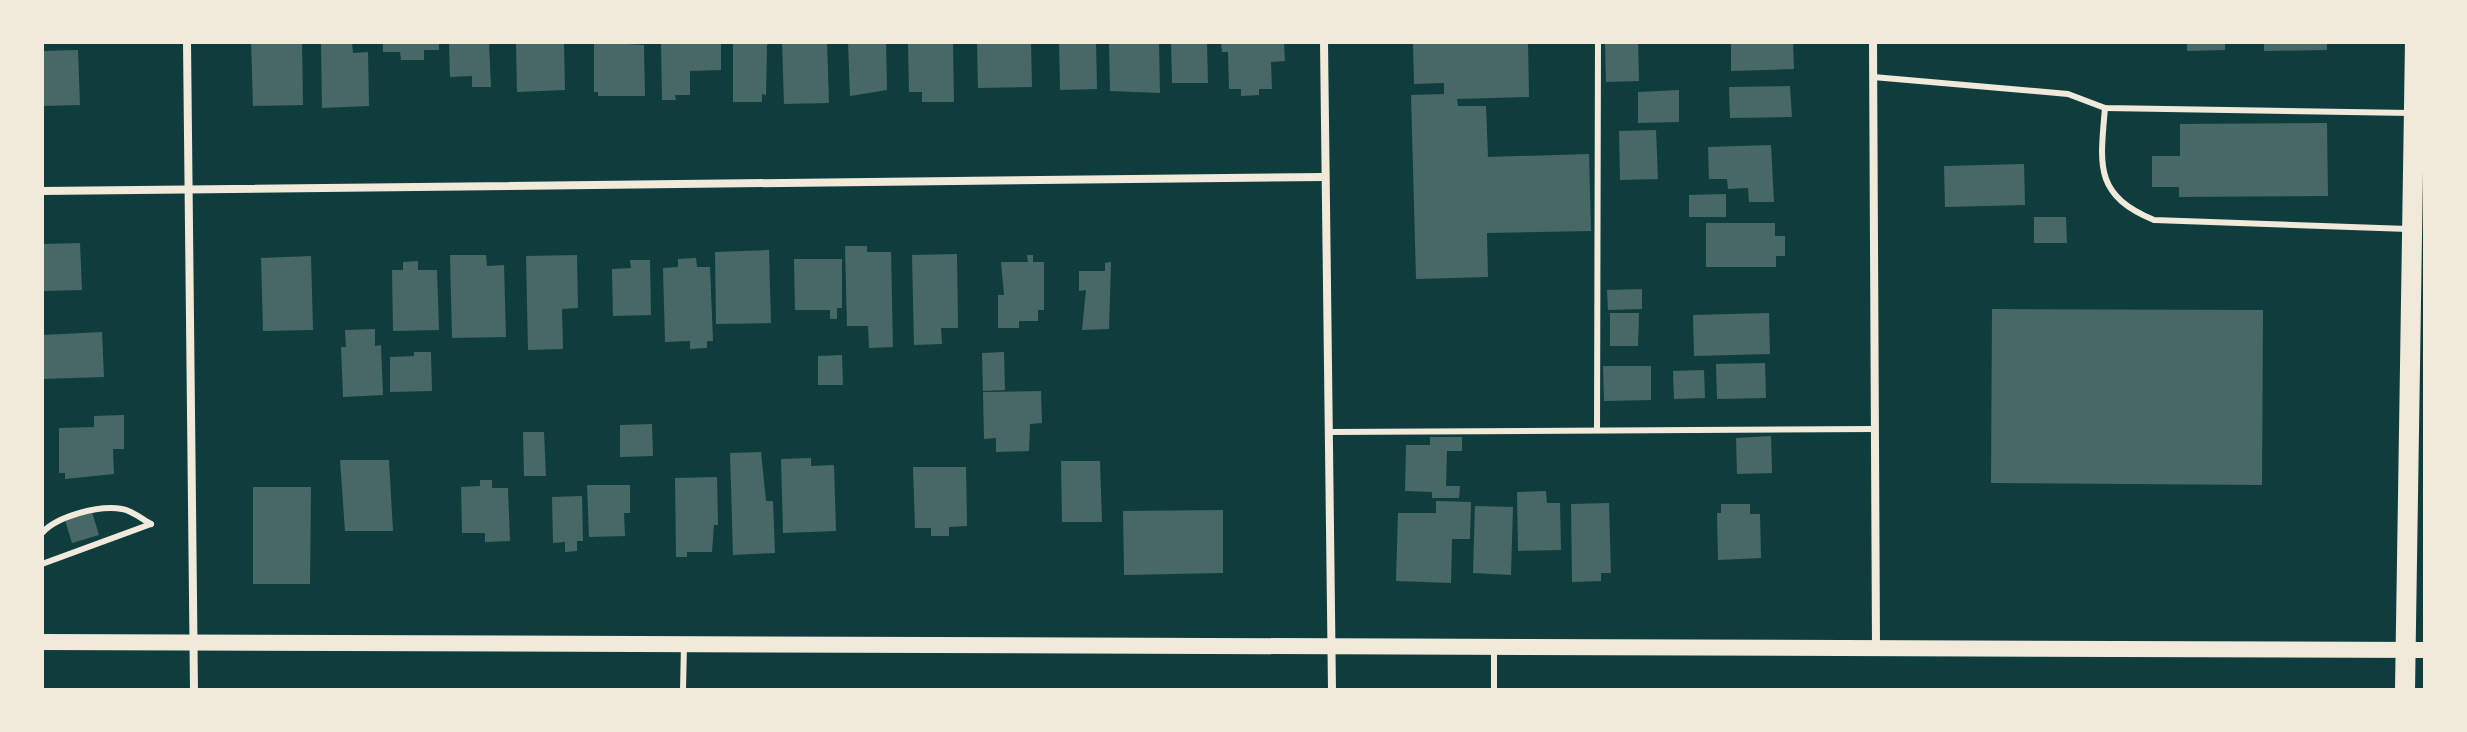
<svg xmlns="http://www.w3.org/2000/svg" width="2467" height="732" font-family="Figtree,sans-serif">
  <style>
    .building { fill: #486865 }
    .lines { fill: none; stroke-linecap: round; stroke-linejoin: round }
    .service { stroke: #f1e9da; stroke-width: 6 }
    .minor { stroke: #f1e9da; stroke-width: 8 }
    .secondary { stroke: #f1e9da; stroke-width: 16 }
    .primary { stroke: #f1e9da; stroke-width: 20 }
  </style>
  <rect width="100%" height="100%" fill="#0f3d3e"/>
  <!-- building -->
  <g class="building">
    <polygon points="251,42 302,42 303,105 253,106"/>
    <polygon points="321,42 352,42 353,53 368,52 369,106 322,108"/>
    <polygon points="383,42 439,42 439,50 424,50 424,60 401,60 400,52 383,52"/>
    <polygon points="449,42 489,42 491,87 472,87 472,76 450,77"/>
    <polygon points="516,42 564,42 565,90 517,92"/>
    <polygon points="594,42 644,45 645,96 598,96 598,92 594,92"/>
    <polygon points="661,42 721,42 721,70 690,71 690,95 675,95 676,100 662,100"/>
    <polygon points="733,42 771,42 767,45 766,95 762,94 762,102 733,102"/>
    <polygon points="782,42 827,42 829,103 784,104"/>
    <polygon points="848,42 886,42 887,90 850,96"/>
    <polygon points="908,42 953,42 954,102 922,102 922,92 909,92"/>
    <polygon points="977,42 1031,42 1032,87 978,88"/>
    <polygon points="1059,42 1096,42 1097,89 1060,90"/>
    <polygon points="1109,42 1159,42 1160,93 1110,91"/>
    <polygon points="1171,42 1207,42 1208,83 1172,83"/>
    <polygon points="1221,42 1284,42 1285,61 1271,62 1272,89 1259,89 1259,95 1241,96 1241,89 1229,89 1228,52 1222,52"/>
    <polygon points="1528,42 1529,97 1457,99 1458,106 1486,106 1488,157 1589,154 1591,231 1487,233 1488,277 1416,279 1411,95 1444,94 1444,83 1414,84 1413,43"/>
    <polygon points="1605,42 1638,42 1639,81 1606,82"/>
    <polygon points="1731,42 1793,42 1794,69 1731,71"/>
    <polygon points="2187,42 2225,42 2225,50 2187,51"/>
    <polygon points="2264,42 2327,42 2327,50 2264,51"/>
    <polygon points="78,50 80,105 42,106 42,51"/>
    <polygon points="1790,86 1792,117 1730,118 1729,87"/>
    <polygon points="1679,90 1679,122 1638,123 1638,92"/>
    <polygon points="2327,123 2328,196 2179,197 2179,187 2152,187 2152,156 2180,156 2180,124"/>
    <polygon points="1656,130 1658,179 1620,180 1619,131"/>
    <polygon points="1771,145 1774,202 1749,202 1748,188 1728,189 1727,179 1709,179 1708,147"/>
    <polygon points="2024,164 2025,205 1945,207 1944,166"/>
    <polygon points="1726,194 1726,217 1689,217 1689,195"/>
    <polygon points="2034,217 2066,217 2067,243 2034,243"/>
    <polygon points="1706,223 1775,223 1775,236 1785,236 1785,256 1776,256 1776,267 1706,267"/>
    <polygon points="80,243 82,290 42,291 42,244"/>
    <polygon points="845,246 867,246 867,252 891,252 893,347 869,348 868,326 847,326"/>
    <polygon points="769,250 771,323 716,324 715,252"/>
    <polygon points="957,254 958,328 941,328 942,344 914,345 912,255"/>
    <polygon points="450,255 486,255 487,266 504,265 506,337 452,338"/>
    <polygon points="577,255 578,308 562,309 563,349 528,350 526,256"/>
    <polygon points="1027,255 1033,255 1033,262 1044,262 1044,310 1038,310 1038,321 1019,321 1019,328 998,328 998,295 1004,295 1001,262 1028,262"/>
    <polygon points="311,256 313,330 263,331 261,258"/>
    <polygon points="696,258 697,267 710,267 713,341 707,341 707,348 690,349 690,341 665,342 663,268 678,267 678,259"/>
    <polygon points="794,259 842,259 842,308 837,308 837,319 830,319 830,310 795,310"/>
    <polygon points="630,260 650,260 651,315 613,316 612,269 631,268"/>
    <polygon points="418,261 418,270 437,270 439,330 393,331 392,270 403,270 403,262"/>
    <polygon points="1111,262 1109,329 1082,330 1086,290 1079,291 1079,271 1105,271 1105,263"/>
    <polygon points="1642,289 1642,309 1608,310 1607,290"/>
    <polygon points="1992,309 2263,310 2262,485 1991,483"/>
    <polygon points="1610,313 1639,313 1638,346 1610,346"/>
    <polygon points="1769,313 1770,354 1694,356 1693,315"/>
    <polygon points="375,329 375,346 381,345 383,395 343,397 341,347 346,347 345,330"/>
    <polygon points="102,332 104,377 42,379 42,335"/>
    <polygon points="414,352 431,352 432,391 390,392 390,357 414,356"/>
    <polygon points="1004,352 1005,390 983,391 982,353"/>
    <polygon points="842,355 843,385 818,385 818,356"/>
    <polygon points="1765,363 1766,398 1717,399 1716,364"/>
    <polygon points="1603,366 1651,366 1651,400 1604,401"/>
    <polygon points="1704,370 1705,398 1674,399 1673,371"/>
    <polygon points="1041,391 1042,423 1030,424 1029,451 996,452 996,438 984,439 983,392"/>
    <polygon points="124,415 124,449 113,449 114,474 65,479 65,473 59,473 59,428 94,427 94,416"/>
    <polygon points="652,424 653,456 620,457 620,425"/>
    <polygon points="523,432 544,432 546,476 524,476"/>
    <polygon points="1771,436 1772,473 1737,474 1736,438"/>
    <polygon points="1430,437 1462,437 1462,451 1447,451 1446,486 1460,486 1459,498 1432,498 1432,492 1405,491 1406,445 1430,445"/>
    <polygon points="761,452 766,501 773,501 775,553 733,555 730,453"/>
    <polygon points="811,458 811,466 834,465 836,531 783,533 781,459"/>
    <polygon points="340,460 389,460 393,531 345,531"/>
    <polygon points="1061,461 1100,461 1102,522 1062,522"/>
    <polygon points="913,467 966,467 967,526 949,527 949,536 931,536 931,528 915,528"/>
    <polygon points="717,477 718,525 714,525 712,552 687,552 687,557 676,557 675,478"/>
    <polygon points="480,480 492,480 492,488 508,488 510,541 485,542 485,533 462,533 461,487 480,486"/>
    <polygon points="587,485 630,485 630,513 624,513 625,536 589,537"/>
    <polygon points="253,487 311,487 310,584 253,584"/>
    <polygon points="1546,491 1547,503 1560,503 1561,550 1518,551 1517,492"/>
    <polygon points="582,496 583,541 577,541 577,551 565,552 565,542 553,543 552,497"/>
    <polygon points="1436,501 1471,502 1470,539 1452,539 1451,583 1396,581 1398,513 1436,513"/>
    <polygon points="1609,503 1611,573 1601,573 1601,581 1572,582 1571,504"/>
    <polygon points="1721,504 1750,504 1750,514 1760,514 1761,558 1718,560 1717,513 1721,513"/>
    <polygon points="1475,506 1513,507 1511,575 1473,573"/>
    <polygon points="1223,510 1223,573 1124,575 1123,511"/>
    <polygon points="92,512 99,535 72,543 65,520"/>
  </g>
  <g class="lines">
    <!-- service -->
    <g class="service">
      <polyline points="1873,77 2068,94 2105,108 2411,113"/>
      <path d="M 2105,108 C 2100,166 2094,195 2154,220 L 2408,229"/>
      <polyline points="1597,430 1598,42"/>
      <polyline points="1328,432 1875,429"/>
      <path d="M 42,533 C 57,516 99,505 122,509 C 131,510 142,519 151,524"/>
      <polyline points="42,564 151,524"/>
      <polyline points="1494,650 1494,690"/>
      <polyline points="683,690 684,645"/>
    </g>
    <!-- minor -->
    <g class="minor">
      <polyline points="187,42 194,690"/>
      <polyline points="1324,42 1332,690"/>
      <polyline points="1873,42 1876,647"/>
      <polyline points="42,191 1323,177"/>
    </g>
    <!-- secondary -->
    <polyline class="secondary" points="42,642 2425,650"/>
    <!-- primary -->
    <polyline class="primary" points="2405,690 2415,42"/>
  </g>
  <!-- border -->
  <rect width="2467" height="732" fill="none" stroke="#f1e9da" stroke-width="88"/>
</svg>
